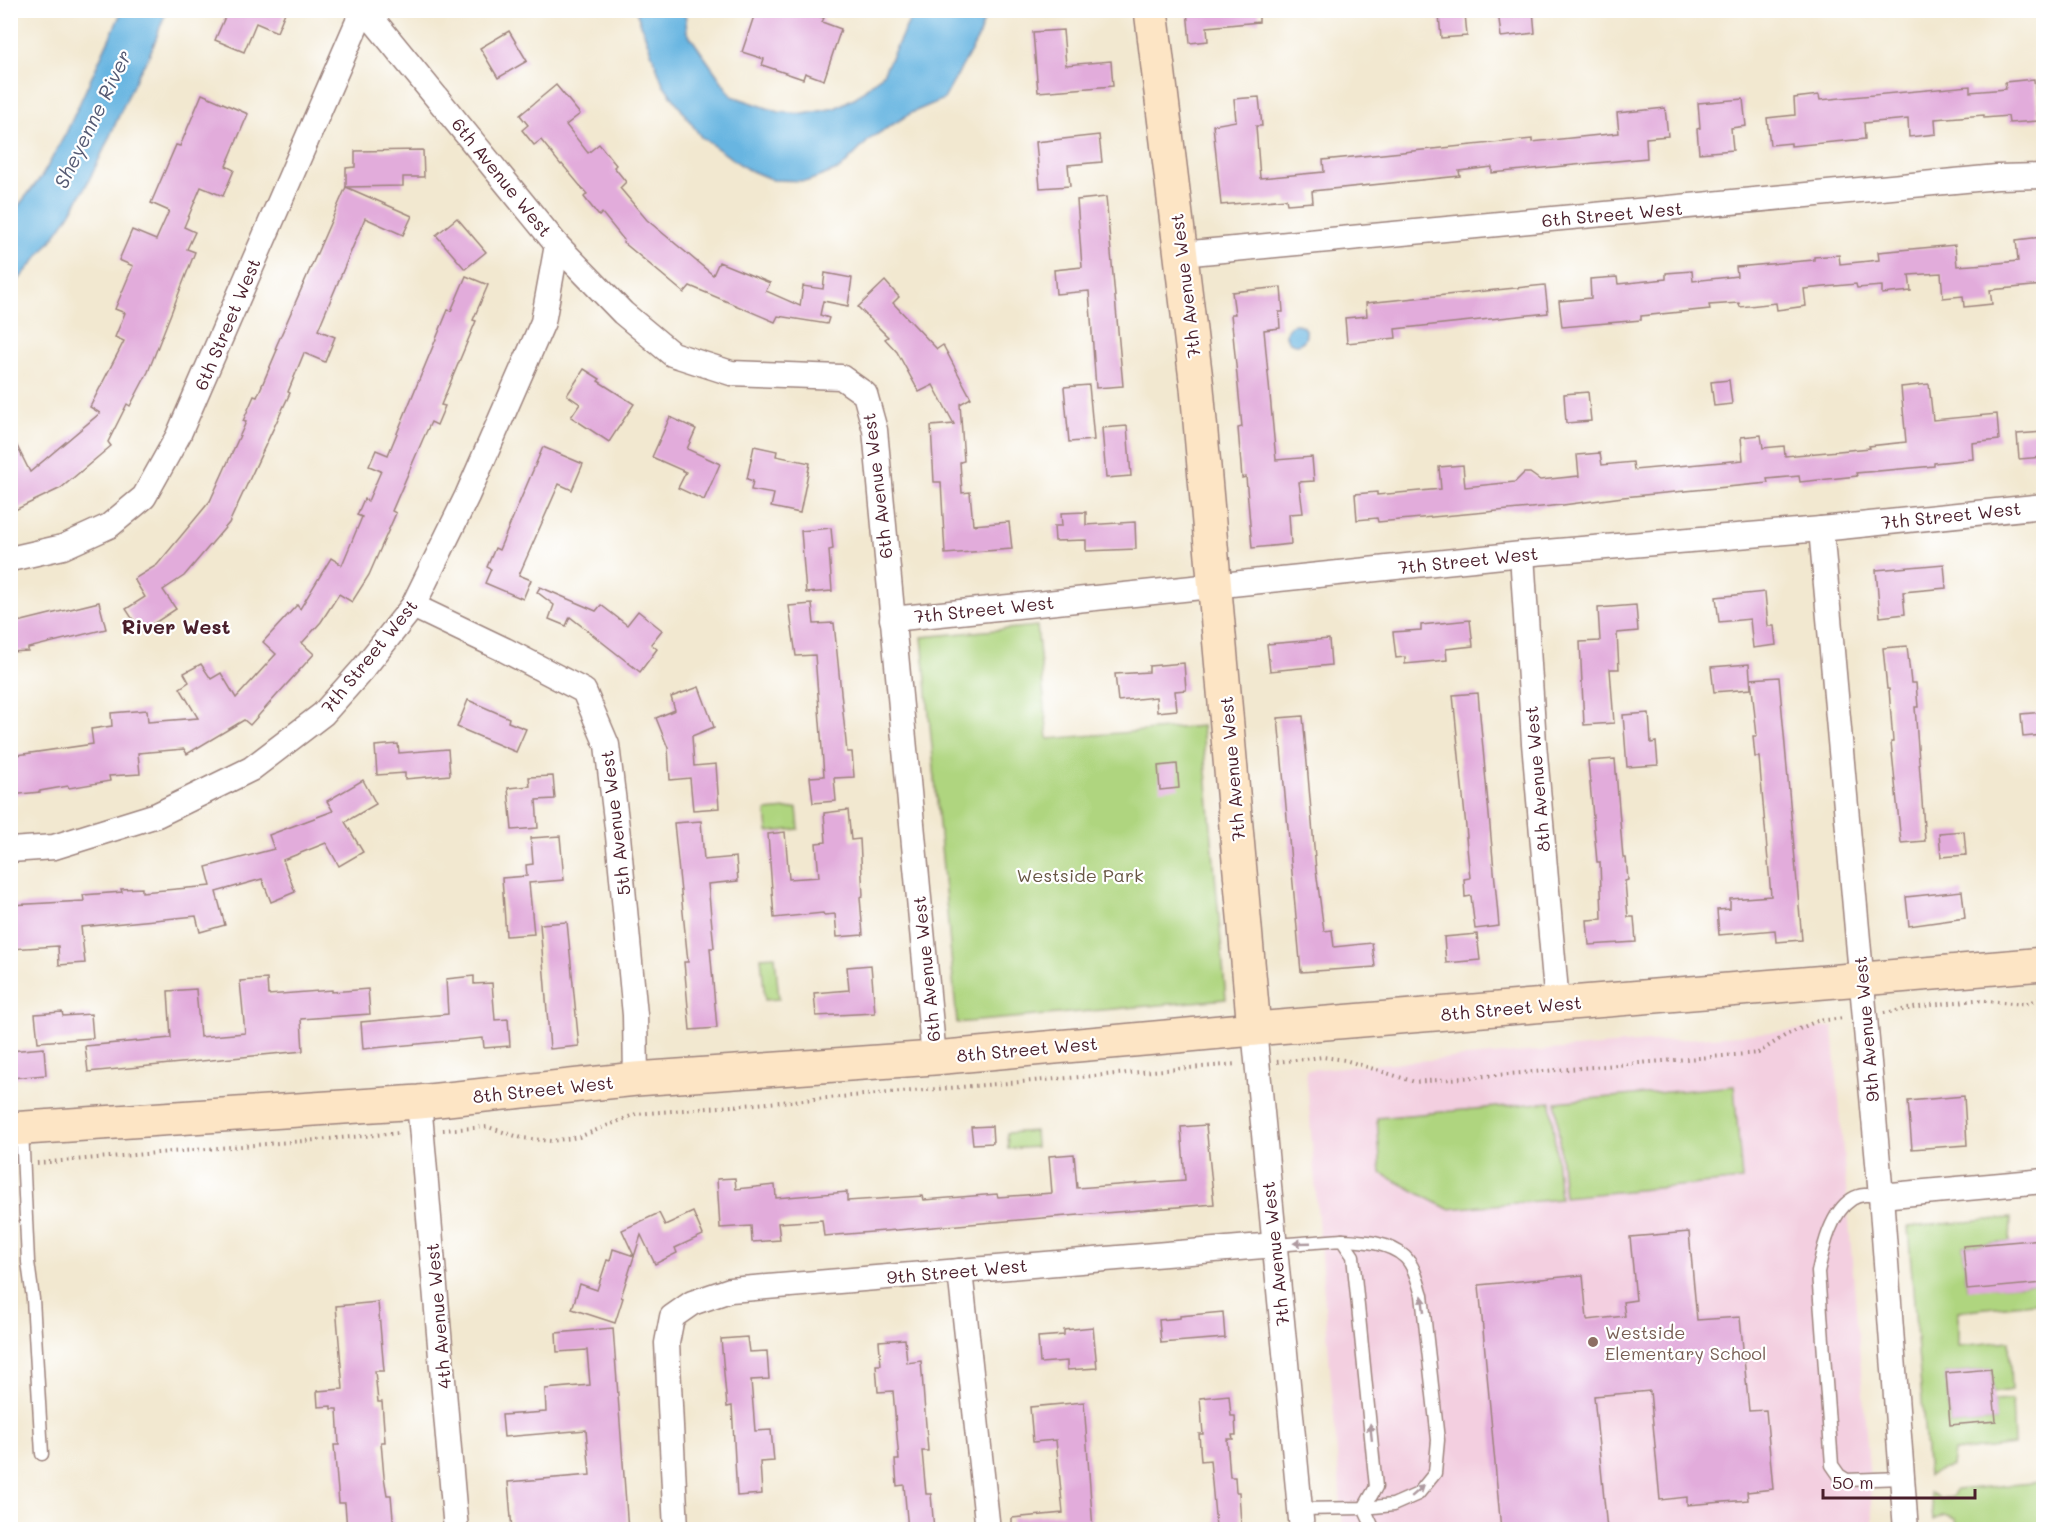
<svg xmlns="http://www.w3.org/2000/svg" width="2054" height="1540" font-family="Mali,sans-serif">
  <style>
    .built { fill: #f3cfe0 }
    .green { fill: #afd57f; stroke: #7c7a55; stroke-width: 1.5 }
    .water { fill: #67b5e1; stroke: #586a86; stroke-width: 1.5 }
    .building { fill: #e2acdb }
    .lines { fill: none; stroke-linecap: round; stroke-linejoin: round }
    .lane-casing { stroke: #9e847e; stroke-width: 15 }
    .street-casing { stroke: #9e847e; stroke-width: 27 }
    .secondary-casing { stroke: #9e847e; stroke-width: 36 }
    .path { stroke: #9e847e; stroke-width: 4; stroke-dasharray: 1.5 4.5; stroke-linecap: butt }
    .lane { stroke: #fff; stroke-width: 12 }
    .street { stroke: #fff; stroke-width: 24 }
    .secondary { stroke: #fde5c5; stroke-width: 33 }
    .oneway { fill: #ae9aa0 }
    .education-dot { fill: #8d6e63; stroke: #fff; stroke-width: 2 }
    .labels { text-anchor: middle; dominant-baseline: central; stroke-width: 4.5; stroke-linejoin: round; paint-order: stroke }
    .street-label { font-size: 18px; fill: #4a1f2b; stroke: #fff }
    .park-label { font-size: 18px; fill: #685644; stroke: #fff }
    .education-label { font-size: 18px; fill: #785e54; stroke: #fff; text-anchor: start }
    .water-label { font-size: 20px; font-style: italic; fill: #565b74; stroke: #fff }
    .neighbourhood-label { font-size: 20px; font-weight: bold; fill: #4a1f2b; stroke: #fff }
  </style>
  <rect width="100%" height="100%" fill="#fff"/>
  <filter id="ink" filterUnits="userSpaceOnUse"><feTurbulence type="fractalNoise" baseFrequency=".0167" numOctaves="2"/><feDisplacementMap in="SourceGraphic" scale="12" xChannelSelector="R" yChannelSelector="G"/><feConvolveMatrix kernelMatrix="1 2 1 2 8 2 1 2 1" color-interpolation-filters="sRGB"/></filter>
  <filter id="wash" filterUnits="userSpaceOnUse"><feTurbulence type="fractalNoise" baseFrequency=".008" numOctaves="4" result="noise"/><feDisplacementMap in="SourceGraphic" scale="24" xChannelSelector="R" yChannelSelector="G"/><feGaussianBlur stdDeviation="1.35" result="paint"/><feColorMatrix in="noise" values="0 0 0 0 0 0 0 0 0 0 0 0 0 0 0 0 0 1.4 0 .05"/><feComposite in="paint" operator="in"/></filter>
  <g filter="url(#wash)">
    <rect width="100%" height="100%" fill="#f2e8d0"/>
    <!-- built -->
    <polygon class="built" points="1833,1027 1874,1529 1343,1529 1306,1070"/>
    <!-- green -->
    <g class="green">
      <polygon points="1037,626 1048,739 1202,726 1226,999 957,1023 922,637"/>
      <polygon points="797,808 799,829 768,832 766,811"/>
      <polygon points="775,956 779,999 765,1000 761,957"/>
      <polygon points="1734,1086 1742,1180 1564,1197 1556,1102"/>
      <polygon points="1551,1102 1560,1199 1448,1209 1381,1173 1377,1118"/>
      <polygon points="1035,1131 1036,1147 1008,1149 1007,1133"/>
      <polygon points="2011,1218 2010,1242 1963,1246 1967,1289 2043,1283 2043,1302 1958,1311 1958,1346 2009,1341 2011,1390 1993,1393 1991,1369 1946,1373 1950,1425 1995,1421 1994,1401 2012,1400 2014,1445 1954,1452 1952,1466 1928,1476 1908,1227"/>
      <polygon points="2043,1482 2043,1529 1959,1529 1955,1519 1944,1515 1933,1520 1930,1492 1940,1499 1952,1497 1956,1490"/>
    </g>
    <!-- water -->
    <g class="water">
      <path d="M 122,11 L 167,11 C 160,24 157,39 150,53 C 146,63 139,71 135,81 C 115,122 99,166 75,205 C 58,236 33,262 11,289 L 11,215 L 42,176 L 66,133 Z"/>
      <polygon points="636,11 685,11 687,32 732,96 779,112 804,114 835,108 856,97 883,74 914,11 987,11 978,38 944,99 911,113 871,138 840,169 808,181 773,180 747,169 701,137 663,84"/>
      <circle cx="1296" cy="334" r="10"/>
    </g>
    <g id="blocks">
      <!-- building -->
      <g class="building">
        <polygon points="228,10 286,10 277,32 256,23 244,52 215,40"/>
        <polygon points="756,10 801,10 824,18 822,22 841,29 824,80 805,73 803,79 762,65 764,59 742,52"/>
        <polygon points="1187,10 1259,10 1259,22 1207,27 1208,41 1190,43"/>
        <polygon points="1498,10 1533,10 1535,33 1501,37"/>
        <polygon points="1465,13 1467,36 1441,38 1439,15"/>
        <polygon points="1063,30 1066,65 1111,61 1113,86 1038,92 1033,32"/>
        <polygon points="509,31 527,61 498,78 480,48"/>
        <polygon points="2034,79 2038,121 2009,123 2008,116 1984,118 1984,115 1935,119 1936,134 1909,137 1908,119 1864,123 1865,139 1791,146 1791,143 1770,145 1767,118 1795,115 1794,98 1819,95 1820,100 1970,86 1970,92 2006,89 2005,82"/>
        <polygon points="556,85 580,114 566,125 588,153 599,144 616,165 614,167 626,182 620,188 647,220 713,275 719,262 770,283 766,291 800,306 803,286 823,289 825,273 852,278 848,306 823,301 820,315 829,318 827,324 778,316 775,322 690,286 684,293 623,242 624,240 602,213 599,216 584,197 587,194 562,164 561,165 541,140 534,145 522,130 528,125 520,115"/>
        <polygon points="202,94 248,114 226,166 234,170 223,196 201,187 184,227 195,232 187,249 195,252 148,372 130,406 127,404 108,442 111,446 61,488 15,510 10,500 10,432 30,472 100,413 90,407 124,341 115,337 125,313 115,309 133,266 119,260 132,230 156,240 169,211 151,203 176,145 180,146"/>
        <polygon points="1259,97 1262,126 1256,126 1260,178 1324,172 1323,160 1532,139 1532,142 1619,133 1617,113 1665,108 1668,136 1646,138 1647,158 1492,173 1492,167 1459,171 1460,176 1312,191 1313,202 1287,204 1286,199 1221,205 1213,125 1236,121 1234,99"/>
        <polygon points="1743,99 1746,126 1731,128 1733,150 1699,153 1697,129 1700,128 1698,103"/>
        <polygon points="1099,135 1102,162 1068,165 1070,186 1040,188 1036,142"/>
        <polygon points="423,150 424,177 403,177 403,186 346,187 346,168 355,167 355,151"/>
        <polygon points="346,187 412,216 403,235 365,218 318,330 335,337 325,362 304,353 288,392 290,393 229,523 184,576 163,590 176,609 141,632 126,609 145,597 134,579 157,565 210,501 246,422 243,421 254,396 257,397 277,350 275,349"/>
        <polygon points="1106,197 1123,386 1096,388 1089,291 1056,294 1054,270 1082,267 1077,200"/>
        <polygon points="457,218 486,252 465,269 436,235"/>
        <polygon points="2042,237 2043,285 1990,290 1992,304 1964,307 1963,296 1943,298 1941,273 1909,275 1911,291 1882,294 1882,286 1857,288 1856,284 1804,289 1806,306 1777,310 1776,303 1740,307 1739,303 1709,305 1710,309 1641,316 1641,320 1562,327 1559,301 1591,298 1590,279 1617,277 1618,284 1666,279 1666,273 1692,271 1693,281 1737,276 1736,267 1814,260 1814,257 1839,255 1840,264 1879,260 1878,252 1955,245 1957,266 1988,264 2018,261 2016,240"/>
        <polygon points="466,276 488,285 473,320 476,321 441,405 445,406 437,425 431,422 423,439 392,511 396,513 369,575 352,602 339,594 321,622 302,643 314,654 250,725 244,720 187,754 184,749 138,753 140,774 109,776 110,781 69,788 68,786 40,791 40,792 10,795 10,756 93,744 91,729 112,726 111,713 147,710 148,722 198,718 180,688 189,682 184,673 201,664 211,679 221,673 236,698 276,654 263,642 297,605 300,609 331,558 342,565 362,517 357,515 364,499 368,501 381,471 369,466 376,450 388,455 448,310 451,311"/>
        <polygon points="885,281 899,297 893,303 937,349 943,345 971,398 960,404 964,461 960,462 962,493 970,492 973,525 1009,522 1012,549 945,554 941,482 934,482 931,426 954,424 933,385 919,392 897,352 885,339 888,337 858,307"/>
        <polygon points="1545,285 1548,313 1395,329 1396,338 1347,343 1345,318 1367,316 1366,303"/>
        <polygon points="1281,287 1283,312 1279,312 1280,328 1264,330 1276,460 1312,457 1314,481 1299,482 1303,513 1289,514 1291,544 1252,548 1246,477 1242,478 1238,428 1242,427 1231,314 1235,314 1232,292"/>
        <polygon points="584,369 600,379 598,381 634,404 609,442 571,417 580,404 567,395"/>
        <polygon points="1729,380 1732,404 1714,406 1711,382"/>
        <polygon points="1929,384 1933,420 1997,414 1999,440 1972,443 1973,459 1934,463 1934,466 1856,473 1857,476 1800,482 1799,476 1767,479 1768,483 1623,497 1563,505 1378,522 1377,518 1357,520 1355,494 1377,492 1377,495 1441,489 1439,467 1463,465 1465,487 1515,482 1524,473 1530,473 1540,480 1579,476 1577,455 1600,453 1602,465 1633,462 1634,470 1743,460 1741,437 1761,435 1763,448 1784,446 1785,456 1870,448 1869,446 1906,442 1901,387"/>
        <polygon points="1089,385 1094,440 1069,442 1064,387"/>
        <polygon points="1588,392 1591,421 1566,423 1564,394"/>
        <polygon points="670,417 696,429 687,449 720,464 704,500 678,488 686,472 652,457"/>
        <polygon points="1127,426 1131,476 1106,478 1102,428"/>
        <polygon points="2043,432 2043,457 2019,459 2017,434"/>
        <polygon points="754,446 777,451 776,456 810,463 800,513 771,507 774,494 751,490 753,481 747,479"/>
        <polygon points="543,447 583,464 572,490 559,484 519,575 531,580 523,599 485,583 491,569 487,567 495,548 499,550"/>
        <polygon points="1086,512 1086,525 1135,522 1136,549 1086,551 1086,540 1055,541 1054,526 1062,526 1061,513"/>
        <polygon points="831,528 833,549 829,550 832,591 806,593 801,531"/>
        <polygon points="1944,564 1946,588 1903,592 1905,614 1880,617 1876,570"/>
        <polygon points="540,587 596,611 601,605 627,625 638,611 662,630 651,644 657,649 640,672 570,617 566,626 549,619 554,605 537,592"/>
        <polygon points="1765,592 1768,626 1774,626 1776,645 1753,648 1750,619 1719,622 1716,597"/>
        <polygon points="99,602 106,629 28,648 28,651 10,652 10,622 22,621"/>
        <polygon points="812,604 814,624 834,623 847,752 852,752 854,777 834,778 836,801 813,803 810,777 824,776 815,655 796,656 789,606"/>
        <polygon points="1636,605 1638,631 1617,633 1619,669 1610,669 1614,723 1584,725 1580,642 1600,641 1598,608"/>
        <polygon points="1470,620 1473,646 1446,649 1447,660 1405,664 1405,657 1396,658 1393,632 1421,630 1421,625"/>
        <polygon points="1329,639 1331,665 1270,671 1267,644"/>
        <polygon points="1907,646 1911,683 1916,683 1918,707 1915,707 1925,841 1901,843 1891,742 1893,742 1889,689 1887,689 1883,648"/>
        <polygon points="1184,663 1186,690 1175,691 1177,710 1157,712 1156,697 1118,701 1115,674 1149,672 1149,666"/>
        <polygon points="1749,664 1751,689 1714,692 1711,667"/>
        <polygon points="1779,677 1802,940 1776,942 1775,930 1719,935 1717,910 1730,909 1730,899 1771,896 1759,757 1755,757 1753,736 1757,736 1751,679"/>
        <polygon points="699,687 714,727 692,736 694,766 716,764 719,808 693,810 690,778 670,780 668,748 656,718 675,710 671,697"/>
        <polygon points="1478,693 1499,926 1475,929 1471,896 1465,897 1464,879 1470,878 1466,837 1467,837 1453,695"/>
        <polygon points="468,700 509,718 508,722 526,729 516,752 457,727"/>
        <polygon points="2043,712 2043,735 2023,737 2021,714"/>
        <polygon points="1649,713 1651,743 1656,742 1658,765 1627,767 1623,715"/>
        <polygon points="1303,716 1316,870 1324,931 1332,930 1334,947 1372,943 1375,967 1301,972 1278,718"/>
        <polygon points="398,744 399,753 448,749 450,775 405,779 405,773 377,775 375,746"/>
        <polygon points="1615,759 1623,858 1626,858 1628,880 1625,881 1628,917 1634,917 1636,942 1589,945 1587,920 1602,919 1600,862 1597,862 1588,761"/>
        <polygon points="1177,764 1179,788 1160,790 1158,766"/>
        <polygon points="553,776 555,799 536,800 538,828 512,830 508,788 530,786 529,777"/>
        <polygon points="363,780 376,804 345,822 363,852 339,866 326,843 283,860 295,892 271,902 262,879 216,892 225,925 200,932 196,916 81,927 85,963 59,965 58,946 10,949 10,905 84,901 83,895 122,892 121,889 142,888 142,892 211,886 206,867 274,849 269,835 333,811 327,801"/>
        <polygon points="848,810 851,840 860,839 863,896 860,897 863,935 837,937 835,914 824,915 823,913 774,918 768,834 785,832 789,879 819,877 816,843 826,842 824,813"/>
        <polygon points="701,821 704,860 736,857 738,881 708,884 714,948 710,948 717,1028 690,1030 684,962 688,962 674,823"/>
        <polygon points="1964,831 1966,855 1941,857 1939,833"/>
        <polygon points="560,836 564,880 529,883 534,934 506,936 502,878 527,876 526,865 533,864 531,838"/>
        <polygon points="1962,891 1965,918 1909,926 1906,897"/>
        <polygon points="567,922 579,1046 550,1049 540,924"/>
        <polygon points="1477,934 1480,960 1446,963 1444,937"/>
        <polygon points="871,965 875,1013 816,1016 814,993 849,990 847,967"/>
        <polygon points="474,976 474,984 492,983 495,1020 508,1019 510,1046 484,1048 483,1038 363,1049 361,1022 448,1014 446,979"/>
        <polygon points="267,979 268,995 332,990 332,992 368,989 370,1014 301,1019 303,1051 88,1072 85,1046 171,1038 168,991 196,989 200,1037 245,1033 240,981"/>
        <polygon points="62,1012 63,1016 91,1014 93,1038 38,1042 35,1014"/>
        <polygon points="44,1048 46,1075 10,1078 10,1051"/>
        <polygon points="1964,1096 1967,1145 1912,1149 1908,1101"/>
        <polygon points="1206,1125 1214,1204 824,1236 822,1220 778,1223 780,1240 752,1242 751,1226 720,1228 717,1179 735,1178 736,1189 775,1185 776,1198 847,1192 847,1201 923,1196 924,1200 997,1194 998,1197 1052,1193 1049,1156 1074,1154 1077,1188 1185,1180 1181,1127"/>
        <polygon points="992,1126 993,1143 973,1144 971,1127"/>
        <polygon points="693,1212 703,1235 675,1248 677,1253 655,1264 641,1235 621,1297 623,1298 615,1323 572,1309 580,1284 597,1290 607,1260 610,1261 613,1249 634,1256 622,1230 659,1213 665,1225"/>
        <polygon points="1689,1232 1697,1320 1740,1317 1749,1411 1766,1410 1773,1489 1747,1492 1748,1500 1687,1505 1687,1497 1660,1500 1650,1391 1594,1396 1607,1530 1501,1530 1479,1285 1583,1275 1587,1320 1625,1316 1623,1302 1636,1300 1630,1237"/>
        <polygon points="2043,1239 2043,1283 1967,1290 1963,1246"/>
        <polygon points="378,1302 384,1371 375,1371 378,1402 382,1402 385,1442 381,1442 384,1477 387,1495 391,1495 394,1530 347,1530 345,1503 339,1503 334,1445 339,1445 337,1409 331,1409 331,1406 318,1407 317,1391 343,1389 336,1306"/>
        <polygon points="1223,1312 1225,1338 1161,1343 1159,1320 1180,1318 1180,1316"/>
        <polygon points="1093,1327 1097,1368 1067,1370 1067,1361 1040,1363 1038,1337 1064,1335 1064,1330"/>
        <polygon points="613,1328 628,1530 512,1530 508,1482 590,1475 586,1430 504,1437 502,1415 546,1412 545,1389 590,1385 587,1350 557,1352 556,1333"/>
        <polygon points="747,1337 749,1352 767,1351 769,1379 751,1380 755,1431 771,1430 774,1461 760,1462 762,1494 737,1496 732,1406 727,1407 721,1339"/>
        <polygon points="905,1339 907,1363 921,1361 928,1451 922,1451 926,1494 931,1494 934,1530 908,1530 904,1485 897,1486 895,1460 899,1460 893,1391 878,1392 876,1365 881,1365 879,1341"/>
        <polygon points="1991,1369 1996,1421 1950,1425 1946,1373"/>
        <polygon points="1229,1395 1231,1416 1235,1416 1236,1435 1232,1435 1233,1439 1227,1439 1230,1477 1235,1477 1236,1492 1239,1492 1241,1525 1216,1527 1210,1460 1201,1461 1199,1434 1203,1434 1200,1398"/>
        <polygon points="1084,1402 1093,1530 1012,1530 1012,1518 1063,1513 1056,1440 1033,1442 1030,1407"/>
      </g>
    </g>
  </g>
  <g filter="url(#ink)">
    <use href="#blocks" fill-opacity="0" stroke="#9e847e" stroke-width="1.5"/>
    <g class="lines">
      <defs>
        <g id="lane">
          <polyline points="22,1129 28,1262 33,1299 42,1454"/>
          <path d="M 1881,1196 C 1871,1195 1861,1193 1852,1199 C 1830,1213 1823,1249 1818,1272 L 1832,1465 L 1839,1475 L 1847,1480 L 1902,1478"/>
          <polyline points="1275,1245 1342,1240 1353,1256 1376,1487 1364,1508"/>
          <polyline points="1364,1508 1374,1530"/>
          <path d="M 1300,1509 L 1364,1508 L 1393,1505 L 1418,1494 L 1435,1473 L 1438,1440 L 1422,1295 C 1418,1283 1415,1267 1405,1257 C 1389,1242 1362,1241 1342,1240"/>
        </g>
        <g id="street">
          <polyline points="365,10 557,245 623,313 672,354 731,373 841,377 865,394 875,430 934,1058"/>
          <polyline points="1181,254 1997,177 2044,176"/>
          <polyline points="1821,529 1881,1196 1906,1530"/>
          <polyline points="1522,554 1534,743 1557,1004"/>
          <polyline points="10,559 63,547 109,526 144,497 178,436 363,10"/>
          <polyline points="413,606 505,650 584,691 607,745 618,836 635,1015 636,1079"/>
          <polyline points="892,619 1522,554 1821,529 2044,506"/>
          <polyline points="10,850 54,847 157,815 251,769 323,714 363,669 413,606 467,496 543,322 557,245"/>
          <polyline points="1254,1029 1302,1530"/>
          <polyline points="419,1102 456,1530"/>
          <polyline points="1881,1196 2044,1181"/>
          <polyline points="960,1271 988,1530"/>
          <polyline points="676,1530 667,1343 672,1317 692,1303 730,1290 1275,1245"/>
        </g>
        <g id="secondary">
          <polyline points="1151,10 1197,388 1254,1029"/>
          <polyline points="10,1129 419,1102 636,1079 934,1058 1254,1029 2044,964"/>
        </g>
      </defs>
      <!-- lane casing -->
      <use href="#lane" class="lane-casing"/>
      <!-- street casing -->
      <use href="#street" class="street-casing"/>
      <!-- secondary casing -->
      <use href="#secondary" class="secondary-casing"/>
      <!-- path -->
      <g class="path">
        <polyline points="1884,1013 1931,1005 1975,1000 2025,1004 2044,998"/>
        <polyline points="1277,1062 1323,1057 1345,1060 1415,1082 1758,1053 1786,1035 1817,1021 1844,1018"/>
        <polyline points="443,1130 488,1127 522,1138 551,1141 579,1137 636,1114 1237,1064"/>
        <polyline points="37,1163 400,1133"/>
      </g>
      <!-- lane -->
      <use href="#lane" class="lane"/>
      <!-- street -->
      <use href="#street" class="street"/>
      <!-- secondary -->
      <use href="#secondary" class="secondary"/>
    </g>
    <!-- one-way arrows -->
    <defs><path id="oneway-solid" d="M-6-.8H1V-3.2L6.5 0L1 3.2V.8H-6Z" transform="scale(1.5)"/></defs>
    <g class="oneway">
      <use href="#oneway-solid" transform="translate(1302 1243) rotate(178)"/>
      <use href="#oneway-solid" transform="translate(1423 1304) rotate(-97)"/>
      <use href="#oneway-solid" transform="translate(1371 1432) rotate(-96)"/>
      <use href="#oneway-solid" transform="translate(1418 1491) rotate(-41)"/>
    </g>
  </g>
  <!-- markers -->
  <circle class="education-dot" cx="1593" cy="1342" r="6"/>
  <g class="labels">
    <!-- street labels -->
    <g class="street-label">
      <text transform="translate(502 177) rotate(51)">6th Avenue West</text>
      <text transform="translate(1612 214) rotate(-5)">6th Street West</text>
      <text transform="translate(1185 286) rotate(-97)">7th Avenue West</text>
      <text transform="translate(227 324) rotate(-67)">6th Street West</text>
      <text transform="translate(877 486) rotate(-97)">6th Avenue West</text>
      <text transform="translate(1951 515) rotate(-6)">7th Street West</text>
      <text transform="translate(1468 560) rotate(-6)">7th Street West</text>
      <text transform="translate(984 609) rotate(-6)">7th Street West</text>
      <text transform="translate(369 656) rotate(-51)">7th Street West</text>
      <text transform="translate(1232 769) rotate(-95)">7th Avenue West</text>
      <text transform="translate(1537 779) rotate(-95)">8th Avenue West</text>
      <text transform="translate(615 823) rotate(-97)">5th Avenue West</text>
      <text transform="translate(926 969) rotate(-96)">6th Avenue West</text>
      <text transform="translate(1511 1008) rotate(-5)">8th Street West</text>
      <text transform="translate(1866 1029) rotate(-95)">9th Avenue West</text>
      <text transform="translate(1027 1049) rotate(-5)">8th Street West</text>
      <text transform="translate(543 1089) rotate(-6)">8th Street West</text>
      <text transform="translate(1275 1254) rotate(-96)">7th Avenue West</text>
      <text transform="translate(957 1271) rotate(-5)">9th Street West</text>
      <text transform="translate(438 1316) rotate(-95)">4th Avenue West</text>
    </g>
    <!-- park labels -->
    <g class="park-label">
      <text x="1080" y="875">Westside Park</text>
    </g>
    <!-- education labels -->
    <g class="education-label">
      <text x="1605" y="1332">Westside<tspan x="1605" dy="21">Elementary School</tspan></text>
    </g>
    <!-- water labels -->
    <g class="water-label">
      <text transform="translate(92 119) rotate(-64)">Sheyenne River</text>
    </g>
    <!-- neighbourhood labels -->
    <g class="neighbourhood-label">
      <text x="176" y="626">River West</text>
    </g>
  </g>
  <!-- margin -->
  <rect width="2054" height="1540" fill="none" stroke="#fff" stroke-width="36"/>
  <!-- scale -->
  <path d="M1823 1489v9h152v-9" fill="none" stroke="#4a1f2b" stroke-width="3"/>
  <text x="1832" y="1489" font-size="18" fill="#4a1f2b" stroke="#ffffff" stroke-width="4.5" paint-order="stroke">50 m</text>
</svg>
